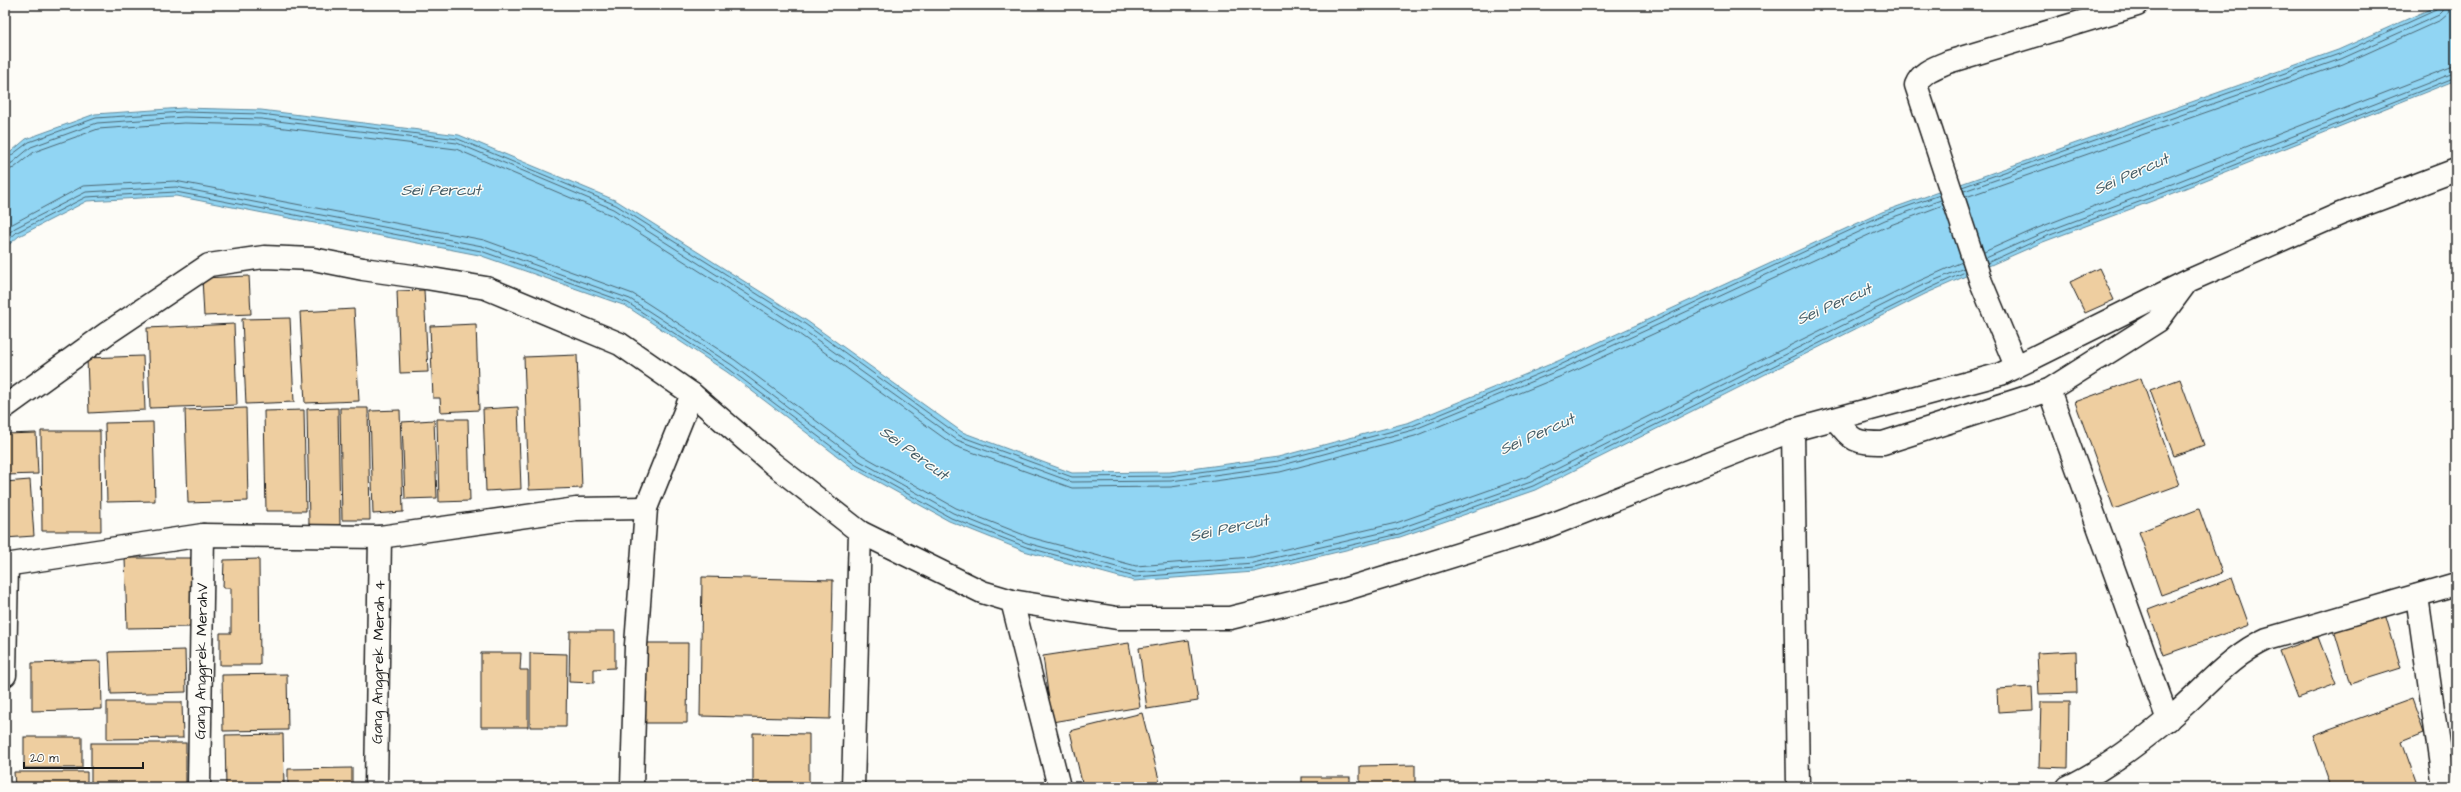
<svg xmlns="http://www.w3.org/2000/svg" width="2461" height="792" font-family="'Architects Daughter',sans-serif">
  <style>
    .water { fill: #91d5f3; stroke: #628b9d }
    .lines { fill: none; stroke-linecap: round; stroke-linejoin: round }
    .shore { stroke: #4b6672; stroke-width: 1 }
    .building { fill: #eecea0; stroke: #1c1c1c }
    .street-casing { stroke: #1c1c1c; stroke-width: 25 }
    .street { stroke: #fdfcf7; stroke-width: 22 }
    .labels { text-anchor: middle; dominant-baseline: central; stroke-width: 3; stroke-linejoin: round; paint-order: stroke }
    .street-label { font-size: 15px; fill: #1c1c1c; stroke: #fdfcf7 }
    .water-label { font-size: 16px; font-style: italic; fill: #455d67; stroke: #fdfcf7 }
  </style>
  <rect width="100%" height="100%" fill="#fdfcf7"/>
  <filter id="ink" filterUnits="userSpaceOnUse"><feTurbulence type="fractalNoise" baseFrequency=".025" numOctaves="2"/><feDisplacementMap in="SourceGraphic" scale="8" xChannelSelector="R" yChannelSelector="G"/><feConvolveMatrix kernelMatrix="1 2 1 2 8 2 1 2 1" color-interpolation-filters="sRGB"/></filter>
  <g filter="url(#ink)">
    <!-- water -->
    <polygon class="water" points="2439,5 2456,5 2456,80 2168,195 2043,242 1925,294 1535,490 1400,537 1254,572 1134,581 1024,551 949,521 853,468 727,372 626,306 479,255 176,196 87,201 19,236 5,248 5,157 26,139 95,114 183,108 261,110 459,135 617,201 807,321 962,432 1072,473 1170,472 1278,457 1410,422 1558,361 1882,212 2338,50"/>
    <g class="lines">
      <!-- shore -->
      <g class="shore">
        <polyline points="5,160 29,142 96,118 183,112 261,114 458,139 616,205 805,324 960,436 1072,477 1170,476 1278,461 1412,426 1560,365 1883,215 1940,195"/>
        <polyline points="5,165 12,163 31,147 97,123 184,117 261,119 457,143 613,209 802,329 957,440 1072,482 1171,481 1279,466 1413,430 1562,369 1885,220 1941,200"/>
        <polyline points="5,171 14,168 34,152 98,129 184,123 260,125 456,149 611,215 799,334 955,446 1072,488 1171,487 1280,472 1415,436 1564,375 1888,226 1943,205"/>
        <polyline points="1962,187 2339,54 2436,10 2439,5"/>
        <polyline points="1964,191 2341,59 2439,15 2443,11 2444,5"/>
        <polyline points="1966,197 2343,64 2441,20 2448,14 2450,5"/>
        <polyline points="5,228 83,186 175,181 484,240 633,294 735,360 862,455 956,508 1029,537 1136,566 1252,557 1396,523 1529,476 1919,281 1962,262"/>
        <polyline points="5,236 15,228 86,192 176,187 482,246 630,299 732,365 858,460 953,513 1027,543 1135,572 1253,563 1398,529 1531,482 1921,286 1964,268"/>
        <polyline points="5,243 17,232 86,197 176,192 481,251 628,303 729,369 856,465 951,518 1026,547 1135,577 1254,568 1399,534 1533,486 1924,291 1965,272"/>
        <polyline points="1984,252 2038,228 2456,65"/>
        <polyline points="1986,258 2040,234 2164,187 2456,72"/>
        <polyline points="1987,263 2042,238 2166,192 2456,77"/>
      </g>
    </g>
    <!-- building -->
    <g class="building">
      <polygon points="2099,268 2114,300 2085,313 2070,282"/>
      <polygon points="249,276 251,314 204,316 202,278"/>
      <polygon points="424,290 428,372 400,373 397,291"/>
      <polygon points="354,309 359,401 305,403 300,312"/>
      <polygon points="290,318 294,402 246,404 242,319"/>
      <polygon points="234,324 237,405 150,408 147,328"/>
      <polygon points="476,324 479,410 441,412 440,398 433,398 430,326"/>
      <polygon points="577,355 582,488 529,490 524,357"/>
      <polygon points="143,356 145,410 89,413 87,358"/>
      <polygon points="2141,378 2179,485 2114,509 2075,402"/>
      <polygon points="2180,379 2204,445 2174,456 2150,390"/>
      <polygon points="518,407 521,489 486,491 483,409"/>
      <polygon points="246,408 248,501 188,503 185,410"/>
      <polygon points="338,408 340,525 309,525 307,409"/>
      <polygon points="340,408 368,408 370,520 342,520"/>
      <polygon points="304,410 306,511 266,511 264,411"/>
      <polygon points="400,410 403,512 373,514 370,411"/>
      <polygon points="437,419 468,419 470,501 439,502"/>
      <polygon points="434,420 437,498 405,499 402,422"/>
      <polygon points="153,422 155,501 107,502 105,423"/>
      <polygon points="41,431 100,431 101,531 42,531"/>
      <polygon points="36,433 38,474 5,475 5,434"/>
      <polygon points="30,480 34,536 5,538 5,482"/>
      <polygon points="2199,509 2222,573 2161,595 2139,532"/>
      <polygon points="125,558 192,558 192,627 127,628"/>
      <polygon points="259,559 260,665 220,665 220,633 231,633 231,588 223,588 224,560"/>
      <polygon points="702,577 833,580 830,719 700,716"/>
      <polygon points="2232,578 2249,625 2164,655 2148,610"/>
      <polygon points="2385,614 2401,668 2350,684 2334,630"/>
      <polygon points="570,631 615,631 615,668 594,669 594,683 569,682"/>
      <polygon points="2318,637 2336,684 2298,698 2280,651"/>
      <polygon points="1189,640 1198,701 1147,709 1139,648"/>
      <polygon points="646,643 688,643 687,723 645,723"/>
      <polygon points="1129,643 1140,707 1052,722 1043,656"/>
      <polygon points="185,650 186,692 111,694 109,652"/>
      <polygon points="2076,651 2077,693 2039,694 2037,653"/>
      <polygon points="481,653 521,653 520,670 528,670 528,727 481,727"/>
      <polygon points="530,653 567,654 566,727 530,727"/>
      <polygon points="101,661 102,709 32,711 32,663"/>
      <polygon points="287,674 288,730 223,731 222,675"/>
      <polygon points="2032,687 2033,710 1998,712 1997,689"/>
      <polygon points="2412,699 2424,733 2402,742 2418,787 2331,787 2313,735"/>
      <polygon points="107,702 182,702 183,738 107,739"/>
      <polygon points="2041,702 2069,702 2068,768 2039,767"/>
      <polygon points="1142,713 1161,787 1083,787 1070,731"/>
      <polygon points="753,733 809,734 809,787 753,787"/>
      <polygon points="283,734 284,787 226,787 225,735"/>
      <rect x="24" y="737" width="58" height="31"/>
      <rect x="91" y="743" width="95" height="44"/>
      <polygon points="1415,765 1415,787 1360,787 1360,766"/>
      <polygon points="352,768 352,787 288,787 288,769"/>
      <polygon points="14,772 87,772 87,787 15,787"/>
      <rect x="1302" y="777" width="48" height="10"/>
    </g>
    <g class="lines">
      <defs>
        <g id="street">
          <path d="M 2016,366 L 1981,282 L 1916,85 C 1922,71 1935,68 1948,62 L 2137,5"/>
          <polyline points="2049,390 2168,720"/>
          <polyline points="5,407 106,334 209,265 264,257 313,259 363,269 426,278 486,288 620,344 692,394 772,463 860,532 982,592 1012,601 1117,618 1230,618 1343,590 1543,528 1793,430 2001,374 2188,281 2340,214 2456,170"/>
          <path d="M 1835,419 C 1853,441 1854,443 1883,443 L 2049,390 L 2158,321 L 2186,283"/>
          <polyline points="1793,430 1798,787"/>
          <polyline points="5,565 203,535 380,537 576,509 646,508"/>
          <polyline points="2417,596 2444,787"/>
          <polyline points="1012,601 1059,787"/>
          <polyline points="5,675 7,564"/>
          <path id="s1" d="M 199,787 L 203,535"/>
          <path id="s2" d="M 376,787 L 380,537"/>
          <polyline points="632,787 636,645 646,508 692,394"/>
          <polyline points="853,787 860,532"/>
          <path d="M 2068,787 C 2104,770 2137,745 2167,720 C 2201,693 2227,657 2267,639 L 2456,584"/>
        </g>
      </defs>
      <!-- street casing -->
      <use href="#street" class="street-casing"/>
      <!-- street -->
      <use href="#street" class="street"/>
    </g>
  </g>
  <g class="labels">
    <!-- street labels -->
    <g class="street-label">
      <text stroke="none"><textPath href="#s1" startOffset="126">Gang Anggrek MerahV</textPath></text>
      <text stroke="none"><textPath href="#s2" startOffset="125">Gang Anggrek Merah 4</textPath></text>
    </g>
    <!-- water labels -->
    <g class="water-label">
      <text transform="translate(2131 174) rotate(-24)">Sei Percut</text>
      <text x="441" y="190">Sei Percut</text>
      <text transform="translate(1834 304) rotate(-24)">Sei Percut</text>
      <text transform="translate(1537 434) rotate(-24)">Sei Percut</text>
      <text transform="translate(914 453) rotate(36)">Sei Percut</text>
      <text transform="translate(1229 528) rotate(-12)">Sei Percut</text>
    </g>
  </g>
  <!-- margin -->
  <rect width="2461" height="792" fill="none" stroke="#fdfcf7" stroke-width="20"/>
  <rect x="10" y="10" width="2441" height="772" fill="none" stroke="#1c1c1c" stroke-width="1.5" filter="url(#ink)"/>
  <!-- scale -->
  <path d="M24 762v6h119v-6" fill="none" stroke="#1c1c1c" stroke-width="2"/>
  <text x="30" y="762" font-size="12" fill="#1c1c1c" stroke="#fdfcf7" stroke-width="3" paint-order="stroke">20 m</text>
</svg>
